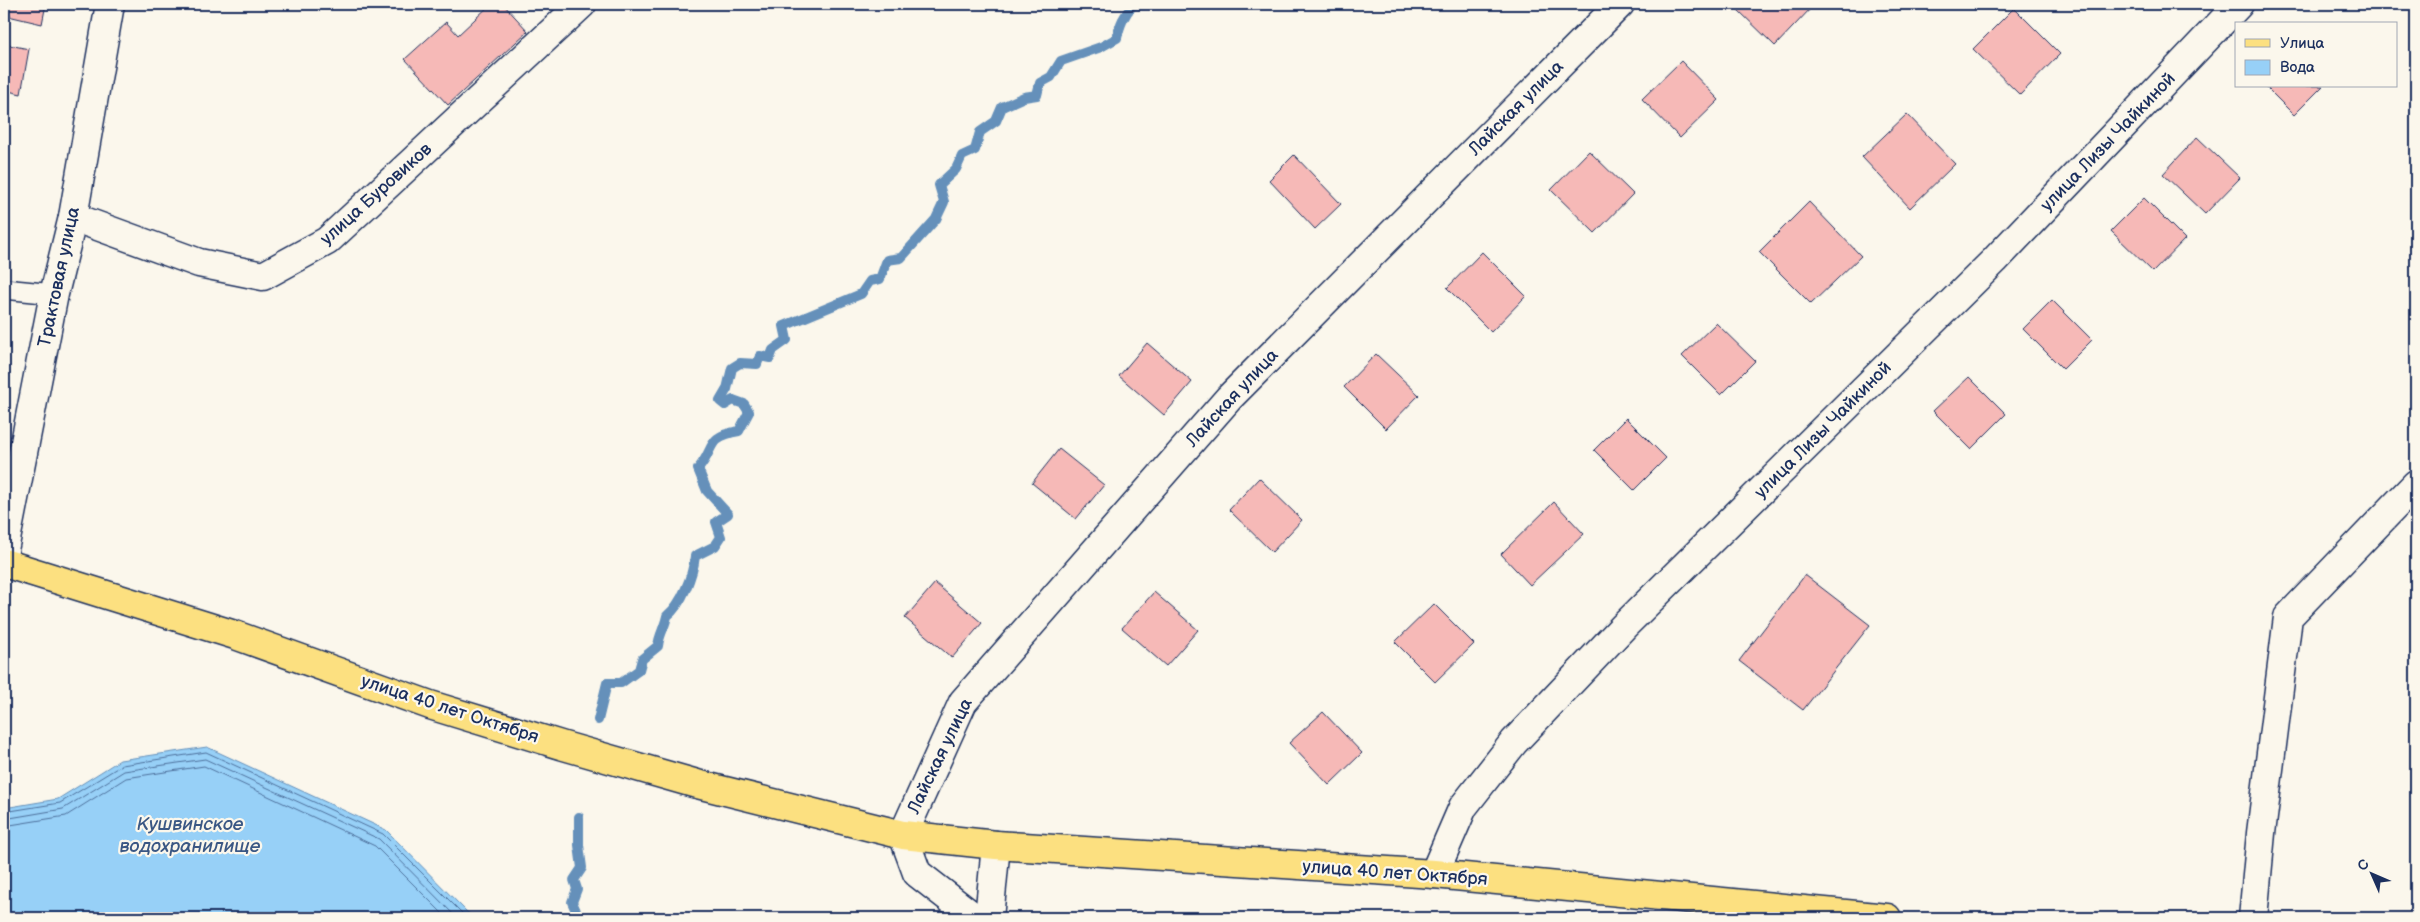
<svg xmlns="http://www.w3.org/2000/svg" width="2420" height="922" font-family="'Balsamiq Sans',sans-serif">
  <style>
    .water { fill: #97d0f7; stroke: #6590ba }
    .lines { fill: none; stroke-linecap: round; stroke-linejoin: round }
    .shore { stroke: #4d6f9b; stroke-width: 1 }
    .stream { stroke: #6590ba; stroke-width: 10 }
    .building { fill: #f6b9b7; stroke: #1b2f5e }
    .lane-casing { stroke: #1b2f5e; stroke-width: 22 }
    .street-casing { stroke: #1b2f5e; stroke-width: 31 }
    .secondary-casing { stroke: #1b2f5e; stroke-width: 31 }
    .primary-casing { stroke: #1b2f5e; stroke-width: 31 }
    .lane { stroke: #fbf7ec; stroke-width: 19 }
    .street { stroke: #fbf7ec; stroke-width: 28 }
    .secondary { stroke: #fbf7ec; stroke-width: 28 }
    .primary { stroke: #fce080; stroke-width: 28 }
    .labels { text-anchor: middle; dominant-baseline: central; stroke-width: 4.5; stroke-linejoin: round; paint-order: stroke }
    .street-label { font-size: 18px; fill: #1b2f5e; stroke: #fbf7ec }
    .water-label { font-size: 19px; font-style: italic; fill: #3a5784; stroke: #fbf7ec }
  </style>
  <rect width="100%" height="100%" fill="#fbf7ec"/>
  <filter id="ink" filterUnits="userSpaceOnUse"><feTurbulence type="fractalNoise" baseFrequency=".02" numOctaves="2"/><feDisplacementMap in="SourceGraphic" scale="10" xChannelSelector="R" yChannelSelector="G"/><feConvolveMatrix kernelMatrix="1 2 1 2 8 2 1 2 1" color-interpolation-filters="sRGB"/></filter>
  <g filter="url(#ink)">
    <!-- water -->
    <polygon class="water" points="207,747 386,830 467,912 476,918 4,918 4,808 58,799 120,760"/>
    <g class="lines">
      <!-- shore -->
      <g class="shore">
        <polyline points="4,812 60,803 122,765 206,752 383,834 467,918"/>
        <polyline points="4,819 63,809 124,771 205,759 379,839 457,918"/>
        <polyline points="4,826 66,816 126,778 204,766 375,846 447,918"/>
      </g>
      <!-- stream -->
      <g class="stream">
        <path d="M 598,720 L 607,683 L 621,683 L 639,670 L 642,659 L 658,646 C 659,635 665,627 667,616 C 682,604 693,575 695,556 L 715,546 L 721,537 L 716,522 L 728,514 L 707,491 L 698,469 C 716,448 705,437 739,431 L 749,412 L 744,404 L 733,400 L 725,405 L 720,401 L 727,389 L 732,368 L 740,363 L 757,364 L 760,356 L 770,358 L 773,350 L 787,340 L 784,326 L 861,294 L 870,281 L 880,279 L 887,260 L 901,258 L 936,219 L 944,202 L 939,185 L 956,169 L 962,156 L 975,150 L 980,132 L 996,121 L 1002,107 L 1024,97 L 1037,95 L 1040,83 L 1051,77 L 1061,61 L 1101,47 L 1117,38 C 1120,24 1124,15 1133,5 L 1148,4"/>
        <polyline points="575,918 577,913 572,902 577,889 574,880 582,868 579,845 579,817"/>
      </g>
    </g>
    <!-- building -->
    <g class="building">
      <polygon points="4,4 46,4 42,24 4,15"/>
      <polygon points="491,4 503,4 528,31 448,105 405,59 446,22 458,35"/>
      <polygon points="1738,4 1809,4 1812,7 1775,46 1735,7"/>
      <polygon points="2014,8 2060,54 2020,95 1973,49"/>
      <polygon points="4,44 29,49 21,94 4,90"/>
      <polygon points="1681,61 1719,100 1680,138 1642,99"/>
      <polygon points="2265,86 2323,86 2294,115"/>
      <polygon points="1907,114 1955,164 1910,208 1862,157"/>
      <polygon points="2197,137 2240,178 2205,214 2163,174"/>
      <polygon points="1589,151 1633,194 1595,233 1551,190"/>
      <polygon points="1294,155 1341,204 1315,229 1269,180"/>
      <polygon points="2144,198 2185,239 2153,272 2111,231"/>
      <polygon points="1809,202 1861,256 1811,304 1759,252"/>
      <polygon points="1482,252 1526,296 1491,332 1447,288"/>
      <polygon points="2052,300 2092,340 2063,369 2023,329"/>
      <polygon points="1716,323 1755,361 1721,395 1682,356"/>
      <polygon points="1147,343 1192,382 1164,415 1119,376"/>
      <polygon points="1376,354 1419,395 1386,429 1344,387"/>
      <polygon points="1969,377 2006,414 1971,449 1933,411"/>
      <polygon points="1626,418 1666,458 1634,490 1594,450"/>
      <polygon points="1059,449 1104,485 1076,519 1032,483"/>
      <polygon points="1259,478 1302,520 1272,552 1229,510"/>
      <polygon points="1554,502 1584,534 1530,585 1501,554"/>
      <polygon points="1805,575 1870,625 1803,710 1739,661"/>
      <polygon points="935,583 982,623 952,658 905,618"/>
      <polygon points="1154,592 1198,630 1166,666 1122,628"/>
      <polygon points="1434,604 1474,644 1435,682 1395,642"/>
      <polygon points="1323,712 1362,753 1329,785 1289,743"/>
    </g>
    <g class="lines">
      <defs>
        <polyline id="lane" points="4,289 54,294"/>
        <g id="street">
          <polyline points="73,217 199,263 263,276 327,241 582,4"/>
          <polyline points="1434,874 1463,807 1514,742 1624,626 1995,260 2239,4"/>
          <polyline points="975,918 917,873 903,835 963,702 1229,398 1620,4"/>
          <polyline points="989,918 996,845"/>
          <polyline points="2253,918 2261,833 2288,617 2416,484"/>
        </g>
        <polyline id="secondary" points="4,550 54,294 73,217 110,4"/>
        <polyline id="primary" points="4,563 235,635 430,705 564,746 697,784 903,835 996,845 1434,874 1887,918"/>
      </defs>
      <!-- lane casing -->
      <use href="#lane" class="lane-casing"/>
      <!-- street casing -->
      <use href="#street" class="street-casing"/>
      <!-- secondary casing -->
      <use href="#secondary" class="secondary-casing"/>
      <!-- primary casing -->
      <use href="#primary" class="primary-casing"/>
      <!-- lane -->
      <use href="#lane" class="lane"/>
      <!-- street -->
      <use href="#street" class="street"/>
      <!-- secondary -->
      <use href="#secondary" class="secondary"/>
      <!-- primary -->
      <use href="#primary" class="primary"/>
    </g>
  </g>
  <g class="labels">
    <!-- street labels -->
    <g class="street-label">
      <text transform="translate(1516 108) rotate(-45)">Лайская улица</text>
      <text transform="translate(2108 142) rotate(-46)">улица Лизы Чайкиной</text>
      <text transform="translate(376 194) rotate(-42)">улица Буровиков</text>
      <text transform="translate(59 277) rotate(-78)">Трактовая улица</text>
      <text transform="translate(1232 398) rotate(-47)">Лайская улица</text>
      <text transform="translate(1823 430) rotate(-45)">улица Лизы Чайкиной</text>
      <text transform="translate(450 709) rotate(18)">улица 40 лет Октября</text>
      <text transform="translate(940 756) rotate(-64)">Лайская улица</text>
      <text transform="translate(1395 873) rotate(4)">улица 40 лет Октября</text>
    </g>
    <!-- water labels -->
    <g class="water-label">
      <text x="190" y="824">Кушвинское<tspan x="190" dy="22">водохранилище</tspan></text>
    </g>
  </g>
  <!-- margin -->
  <rect width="2420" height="922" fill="none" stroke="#fbf7ec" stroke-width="20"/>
  <rect x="10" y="10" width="2400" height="902" fill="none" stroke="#1b2f5e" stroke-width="2" filter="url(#ink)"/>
  <!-- legend -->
  <rect x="2235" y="22" width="162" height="65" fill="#fbf7ec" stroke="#a1a7b3"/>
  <rect x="2245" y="39" width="25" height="8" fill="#fce080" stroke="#a1a7b3"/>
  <text x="2280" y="48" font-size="15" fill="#1b2f5e">Улица</text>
  <rect x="2245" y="60" width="25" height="15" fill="#97d0f7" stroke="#a1a7b3"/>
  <text x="2280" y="72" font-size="15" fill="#1b2f5e">Вода</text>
  <!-- north arrow -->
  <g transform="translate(2372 874) rotate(315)" stroke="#fbf7ec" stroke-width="4" paint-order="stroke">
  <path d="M0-4L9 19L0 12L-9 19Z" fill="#1b2f5e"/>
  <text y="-8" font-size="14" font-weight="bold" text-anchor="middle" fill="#1b2f5e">С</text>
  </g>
</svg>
